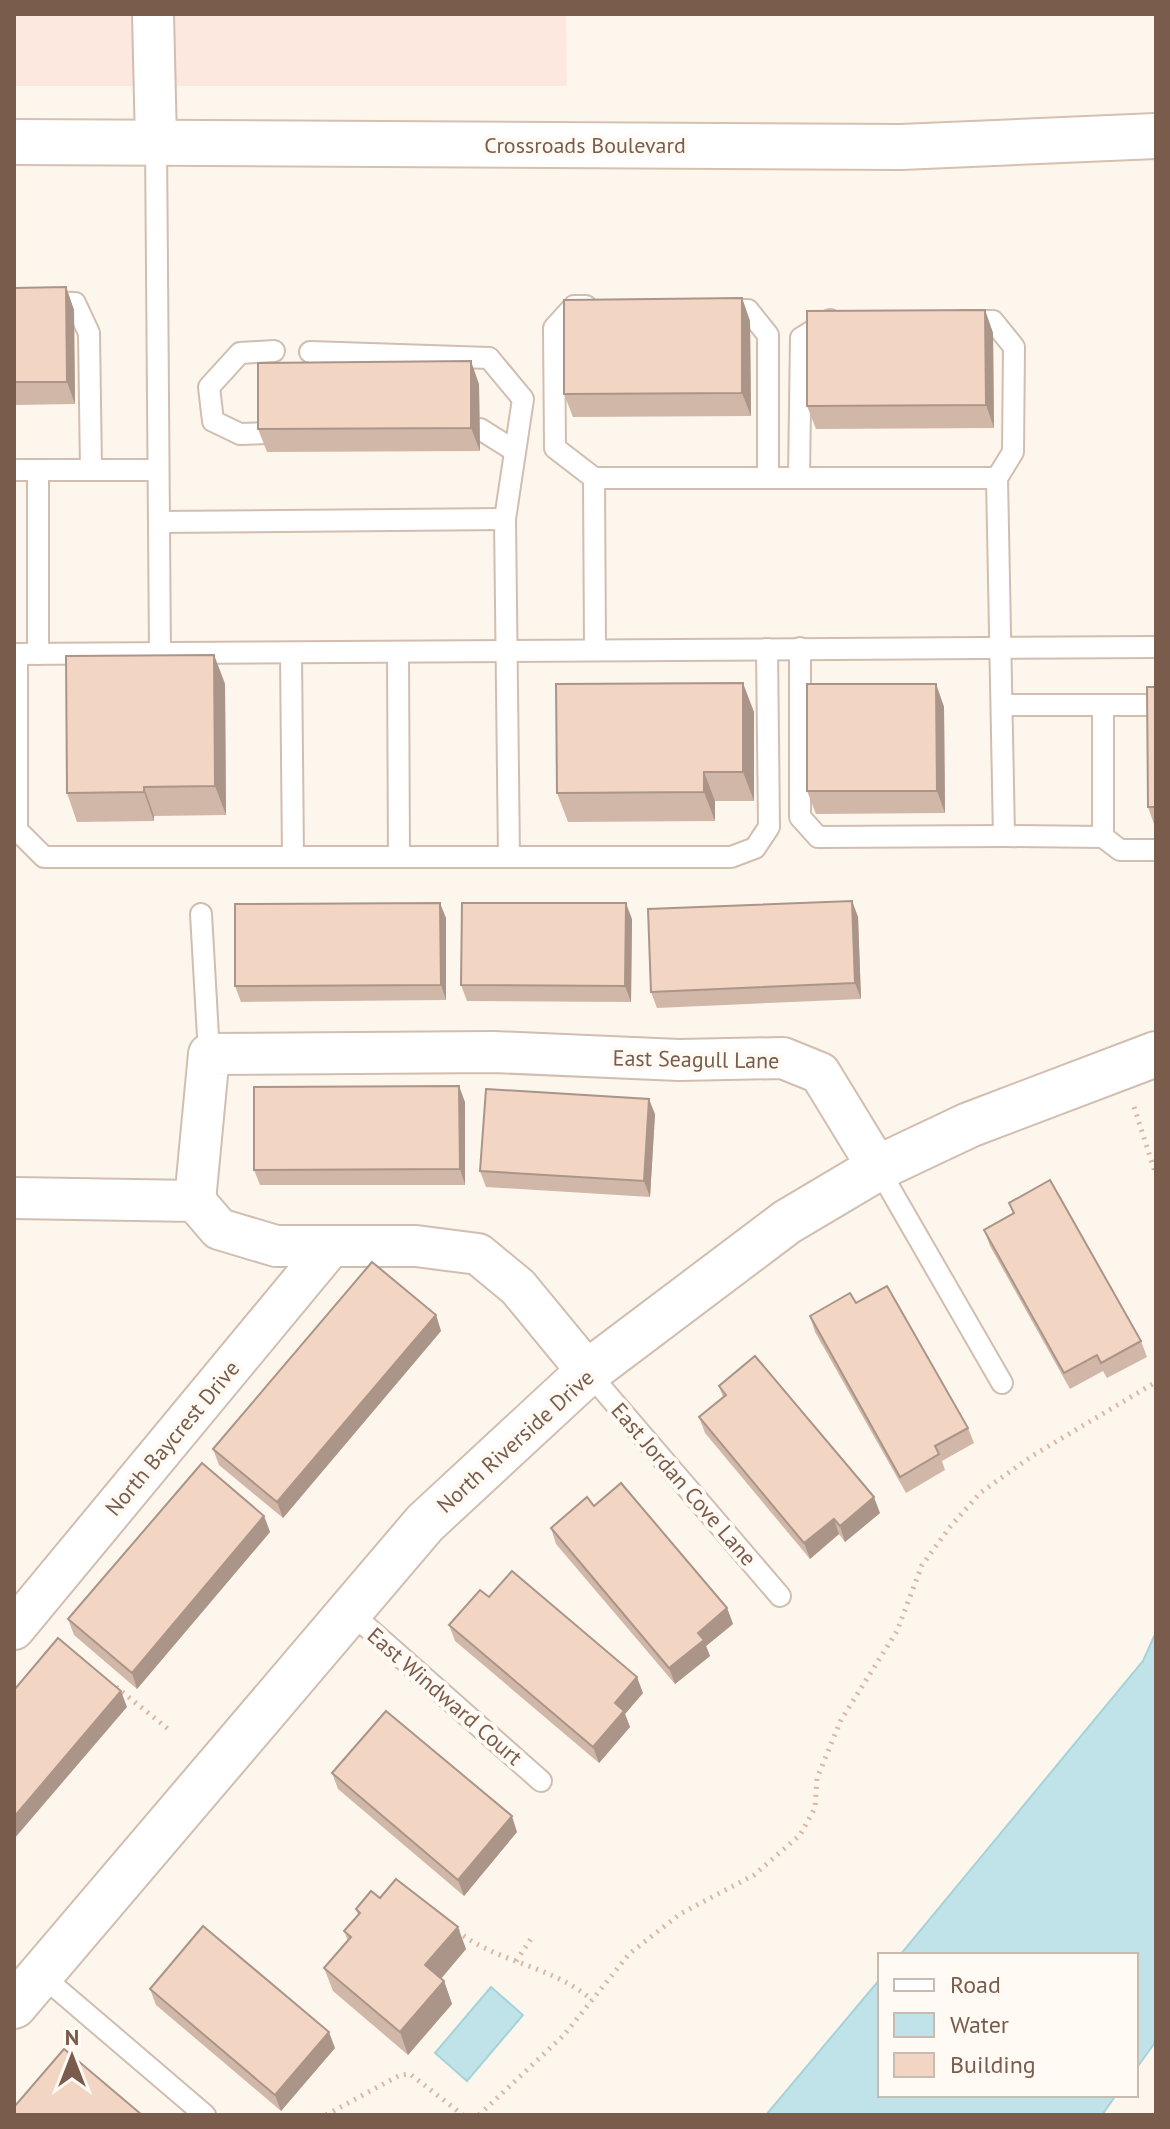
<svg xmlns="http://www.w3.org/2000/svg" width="1170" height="2129" font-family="'PT Sans',sans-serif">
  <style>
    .commercial { fill: #fde8e0 }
    .water { fill: #bfe3e8; stroke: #a5d3da; stroke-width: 2 }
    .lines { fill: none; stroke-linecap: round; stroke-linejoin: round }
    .service-casing { stroke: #d1beb0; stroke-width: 24 }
    .minor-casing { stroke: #d1beb0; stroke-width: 44 }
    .tertiary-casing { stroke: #d1beb0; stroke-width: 48 }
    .secondary-casing { stroke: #d6c0b0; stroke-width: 48 }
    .path { stroke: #d9b8a5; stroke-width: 5; stroke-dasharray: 2 6; stroke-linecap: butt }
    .service { stroke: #fff; stroke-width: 20 }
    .minor { stroke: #fff; stroke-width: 40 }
    .tertiary { stroke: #fff; stroke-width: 44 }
    .secondary { stroke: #fff; stroke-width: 44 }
    .wall { fill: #d1b7a8 }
    .shaded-wall { fill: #aa9588 }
    .building { fill: #f3d5c3; stroke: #aa9588; stroke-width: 2 }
    .labels { text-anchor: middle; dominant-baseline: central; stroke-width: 8; stroke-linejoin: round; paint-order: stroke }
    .street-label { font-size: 22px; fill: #7a5c4d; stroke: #fffaf3 }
  </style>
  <rect width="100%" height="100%" fill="#fdf6ec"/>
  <!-- commercial -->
  <polygon class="commercial" points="14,14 566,14 567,86 14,86"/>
  <!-- water -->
  <g class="water">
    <polygon points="1156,1632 1156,2041 1136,2069 1136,1955 900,1955 1143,1661"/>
    <polygon points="880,1979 880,2095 1116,2095 1102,2115 766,2115"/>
    <polygon points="491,1987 523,2015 467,2081 435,2053"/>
  </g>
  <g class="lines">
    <defs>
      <g id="service">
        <polyline points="156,142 160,654"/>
        <polyline points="14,301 75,303 89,333 91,470"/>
        <polyline points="586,306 574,306 554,328 555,448 594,478"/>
        <polyline points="722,310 748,310 768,335 768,477"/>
        <polyline points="962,321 993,321 1014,347 1013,452 997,478"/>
        <polyline points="310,352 489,358 523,399 505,519 509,857"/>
        <polyline points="480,429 515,451"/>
        <polyline points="267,433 240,434 213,421 209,387 240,353 274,351"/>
        <polyline points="14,470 158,470"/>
        <polyline points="38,470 38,654"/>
        <polyline points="799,477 801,338 830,320"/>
        <polyline points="159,522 505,519"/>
        <polyline points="800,648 800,817 818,837 1004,836"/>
        <polyline points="595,650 594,478 997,478 1004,836 1103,837 1120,850 1156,850"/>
        <polyline points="398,652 399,857"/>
        <polyline points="291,653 293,857"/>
        <polyline points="14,654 1156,647"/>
        <polyline points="17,654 17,830 44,857 731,857 755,848 769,827 767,649"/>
        <polyline points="1003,705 1156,705"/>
        <polyline points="1103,705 1103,837"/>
        <polyline points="201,914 209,1054"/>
        <polyline points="878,1168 1002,1383"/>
        <polyline points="588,1372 780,1596"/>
        <polyline points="349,1611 541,1781"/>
        <polyline points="40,1974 205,2115"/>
      </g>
      <g id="minor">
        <polyline points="153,14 156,142"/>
        <polyline points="14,1198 195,1201 219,1229 276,1246 416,1246 478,1254 518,1287 588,1372"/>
        <polyline points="195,1201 209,1054 494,1052 679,1060 783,1058 820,1073 878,1168"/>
        <polyline points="14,1629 331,1246"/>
      </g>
      <polyline id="tertiary" points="14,2006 425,1523 588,1372 787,1222 878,1168 969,1125 1156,1054"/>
      <polyline id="secondary" points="14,142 901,147 1156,136"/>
    </defs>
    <!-- service casing -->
    <use href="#service" class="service-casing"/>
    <!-- minor casing -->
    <use href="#minor" class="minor-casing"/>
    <!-- tertiary casing -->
    <use href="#tertiary" class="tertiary-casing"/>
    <!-- secondary casing -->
    <use href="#secondary" class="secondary-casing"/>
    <!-- path -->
    <g class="path">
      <polyline points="1134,1107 1156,1175"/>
      <polyline points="116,1687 172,1732"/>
      <path d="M 457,1931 C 498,1963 553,1966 592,2000"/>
      <polyline points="516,1961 531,1939"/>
      <polyline points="326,2115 400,2075 410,2074 463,2115"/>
      <polyline points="479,2115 564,2035 629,1954 680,1914 754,1875 800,1835 815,1808 817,1778 841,1720 897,1631 922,1565 950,1527 980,1493 1032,1456 1156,1382"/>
    </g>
    <!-- service -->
    <use href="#service" class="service"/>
    <!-- minor -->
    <use href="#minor" class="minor"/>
    <!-- tertiary -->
    <use href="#tertiary" class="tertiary"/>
    <!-- secondary -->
    <use href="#secondary" class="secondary"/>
  </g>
  <!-- wall -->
  <g class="wall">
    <polygon points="66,287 74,310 75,404 14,405 14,288"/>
    <polygon points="742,298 750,321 751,416 573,417 564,394"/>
    <polygon points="985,310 993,333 994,428 816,429 807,406"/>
    <polygon points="479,384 480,451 267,452 258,429"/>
    <polygon points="214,655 225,684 226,815 154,816 154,821 77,822 67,793"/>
    <polygon points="936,684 944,707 945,813 816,814 807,791"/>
    <polygon points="1156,687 1156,830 1148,807"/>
    <polygon points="754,712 754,801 715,801 715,821 568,822 557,793"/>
    <polygon points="852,901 858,917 861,999 657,1008 651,992"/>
    <polygon points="446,918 446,1000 241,1002 235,986"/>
    <polygon points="632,919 631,1002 467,1001 461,985"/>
    <polygon points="465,1102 465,1185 260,1185 254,1170"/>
    <polygon points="655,1114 650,1197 486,1187 480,1171"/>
    <polygon points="1009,1203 1141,1341 1147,1357 1107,1378 1103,1371 1070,1389 990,1246 984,1230 1013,1213"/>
    <polygon points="856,1303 968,1428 974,1443 942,1461 945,1470 906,1493 815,1332 810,1316"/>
    <polygon points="436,1315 441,1331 283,1518 219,1465 213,1449"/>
    <polygon points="719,1386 880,1513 845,1542 839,1534 810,1559 705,1433 699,1417 723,1397"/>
    <polygon points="594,1506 727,1608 733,1624 706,1646 710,1656 675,1684 556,1544 551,1528"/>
    <polygon points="264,1516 270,1532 137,1689 74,1635 68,1619"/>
    <polygon points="489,1597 643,1693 625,1714 630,1727 599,1763 455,1641 449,1625"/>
    <polygon points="332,1773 517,1832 464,1896 338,1789"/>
    <polygon points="380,1898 466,1949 441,1979 444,1981 452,2004 408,2055 333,1991 324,1968 348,1941 344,1931 358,1915 356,1909"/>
    <polygon points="150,1989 335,2048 281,2111 156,2005"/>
  </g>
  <!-- shaded-wall -->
  <g class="shaded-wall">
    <polygon points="66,287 74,310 75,404 67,382"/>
    <polygon points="742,298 750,321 751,416 742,393"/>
    <polygon points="985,310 993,333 994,428 986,405"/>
    <polygon points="471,361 479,384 480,451 471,428"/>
    <polygon points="214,655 225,684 226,815 215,786"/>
    <polygon points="743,683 754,712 754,801 743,772"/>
    <polygon points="936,684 944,707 945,813 937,791"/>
    <polygon points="704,772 715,801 715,821 704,792"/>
    <polygon points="144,787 154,816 154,821 144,792"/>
    <polygon points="852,901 858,917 861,999 855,983"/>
    <polygon points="440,903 446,918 446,1000 441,985"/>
    <polygon points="626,903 632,919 631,1002 625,986"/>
    <polygon points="459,1086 465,1102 465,1185 460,1169"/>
    <polygon points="649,1099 655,1114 650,1197 644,1181"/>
    <polygon points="436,1315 441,1331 283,1518 277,1502"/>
    <polygon points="874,1497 880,1513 845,1542 840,1526"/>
    <polygon points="264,1516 270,1532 137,1689 132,1673"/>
    <polygon points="834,1519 839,1534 810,1559 804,1543"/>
    <polygon points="727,1608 733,1624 706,1646 710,1656 675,1684 669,1668 698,1633"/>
    <polygon points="637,1677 643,1693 625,1714 630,1727 599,1763 593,1747 615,1703"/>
    <polygon points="121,1691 127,1707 14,1839 14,1817"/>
    <polygon points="512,1816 517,1832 464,1896 458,1880"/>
    <polygon points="458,1927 466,1949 433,1988 425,1965"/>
    <polygon points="444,1981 452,2004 408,2055 400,2032"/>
    <polygon points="329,2032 335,2048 281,2111 275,2095"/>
  </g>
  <!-- building -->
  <g class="building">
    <polygon points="66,287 67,382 14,382 14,288"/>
    <polygon points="742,298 742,393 564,394 564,300"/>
    <polygon points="985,310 986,405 807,406 807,311"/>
    <polygon points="471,361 471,428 258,429 258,363"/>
    <polygon points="214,655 215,786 144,787 144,792 67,793 66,656"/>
    <polygon points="743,683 743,772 704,772 704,792 557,793 556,684"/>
    <polygon points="807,684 936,684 937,791 807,791"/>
    <polygon points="1147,687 1156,687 1156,807 1148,807"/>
    <polygon points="852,901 855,983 651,992 648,909"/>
    <polygon points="440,903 441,985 235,986 235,904"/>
    <polygon points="462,903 626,903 625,986 461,985"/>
    <polygon points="459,1086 460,1169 254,1170 254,1087"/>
    <polygon points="486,1089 649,1099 644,1181 480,1171"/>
    <polygon points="1050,1180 1141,1341 1101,1363 1097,1355 1064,1373 984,1230 1014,1213 1009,1203"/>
    <polygon points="372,1262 436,1315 277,1502 213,1449"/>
    <polygon points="887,1286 968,1428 935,1446 939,1454 900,1477 810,1316 850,1293 856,1303"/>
    <polygon points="755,1356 874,1497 840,1526 834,1519 804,1543 699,1417 726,1395 719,1386"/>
    <polygon points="202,1463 264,1516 132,1673 68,1619"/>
    <polygon points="621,1483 727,1608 698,1633 704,1640 669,1668 551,1528 587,1497 594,1506"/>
    <polygon points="512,1571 637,1677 615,1703 624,1711 593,1747 449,1625 480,1590 489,1597"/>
    <polygon points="58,1638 121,1691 14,1817 14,1690"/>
    <polygon points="386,1711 512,1816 458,1880 332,1773"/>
    <polygon points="396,1879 458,1927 425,1965 444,1981 400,2032 324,1968 351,1937 344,1931 360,1913 356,1909 371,1891 380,1898"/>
    <polygon points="203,1926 329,2032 275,2095 150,1989"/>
    <polygon points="64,2049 142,2115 15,2115 14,2107"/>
  </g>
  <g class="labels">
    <!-- street labels -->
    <g class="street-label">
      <text x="585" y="145">Crossroads Boulevard</text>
      <text transform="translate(696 1059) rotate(1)">East Seagull Lane</text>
      <text transform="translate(172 1438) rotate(-50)">North Baycrest Drive</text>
      <text transform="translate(515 1441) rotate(-42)">North Riverside Drive</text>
      <text transform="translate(684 1484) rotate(49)">East Jordan Cove Lane</text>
      <text transform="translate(445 1696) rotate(41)">East Windward Court</text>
    </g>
  </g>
  <!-- border -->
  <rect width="1170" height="2129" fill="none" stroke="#7a5c4d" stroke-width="32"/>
  <!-- legend -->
  <rect x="878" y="1953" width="260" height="144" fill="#fffaf3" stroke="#cabbb1" stroke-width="2"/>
  <rect x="894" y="1979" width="40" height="12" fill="#ffffff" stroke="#cabbb1" stroke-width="2"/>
  <text x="950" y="1993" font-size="24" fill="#7a5c4d">Road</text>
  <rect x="894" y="2013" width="40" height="24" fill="#bfe3e8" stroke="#cabbb1" stroke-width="2"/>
  <text x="950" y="2033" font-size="24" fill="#7a5c4d">Water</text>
  <rect x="894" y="2053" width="40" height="24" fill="#f3d5c3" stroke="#cabbb1" stroke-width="2"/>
  <text x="950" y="2073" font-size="24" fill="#7a5c4d">Building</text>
  <!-- north arrow -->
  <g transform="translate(72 2057)" stroke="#fffaf3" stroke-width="6" paint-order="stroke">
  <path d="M0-6L14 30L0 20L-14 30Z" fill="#7a5c4d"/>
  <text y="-12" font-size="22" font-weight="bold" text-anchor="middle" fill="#7a5c4d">N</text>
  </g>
</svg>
